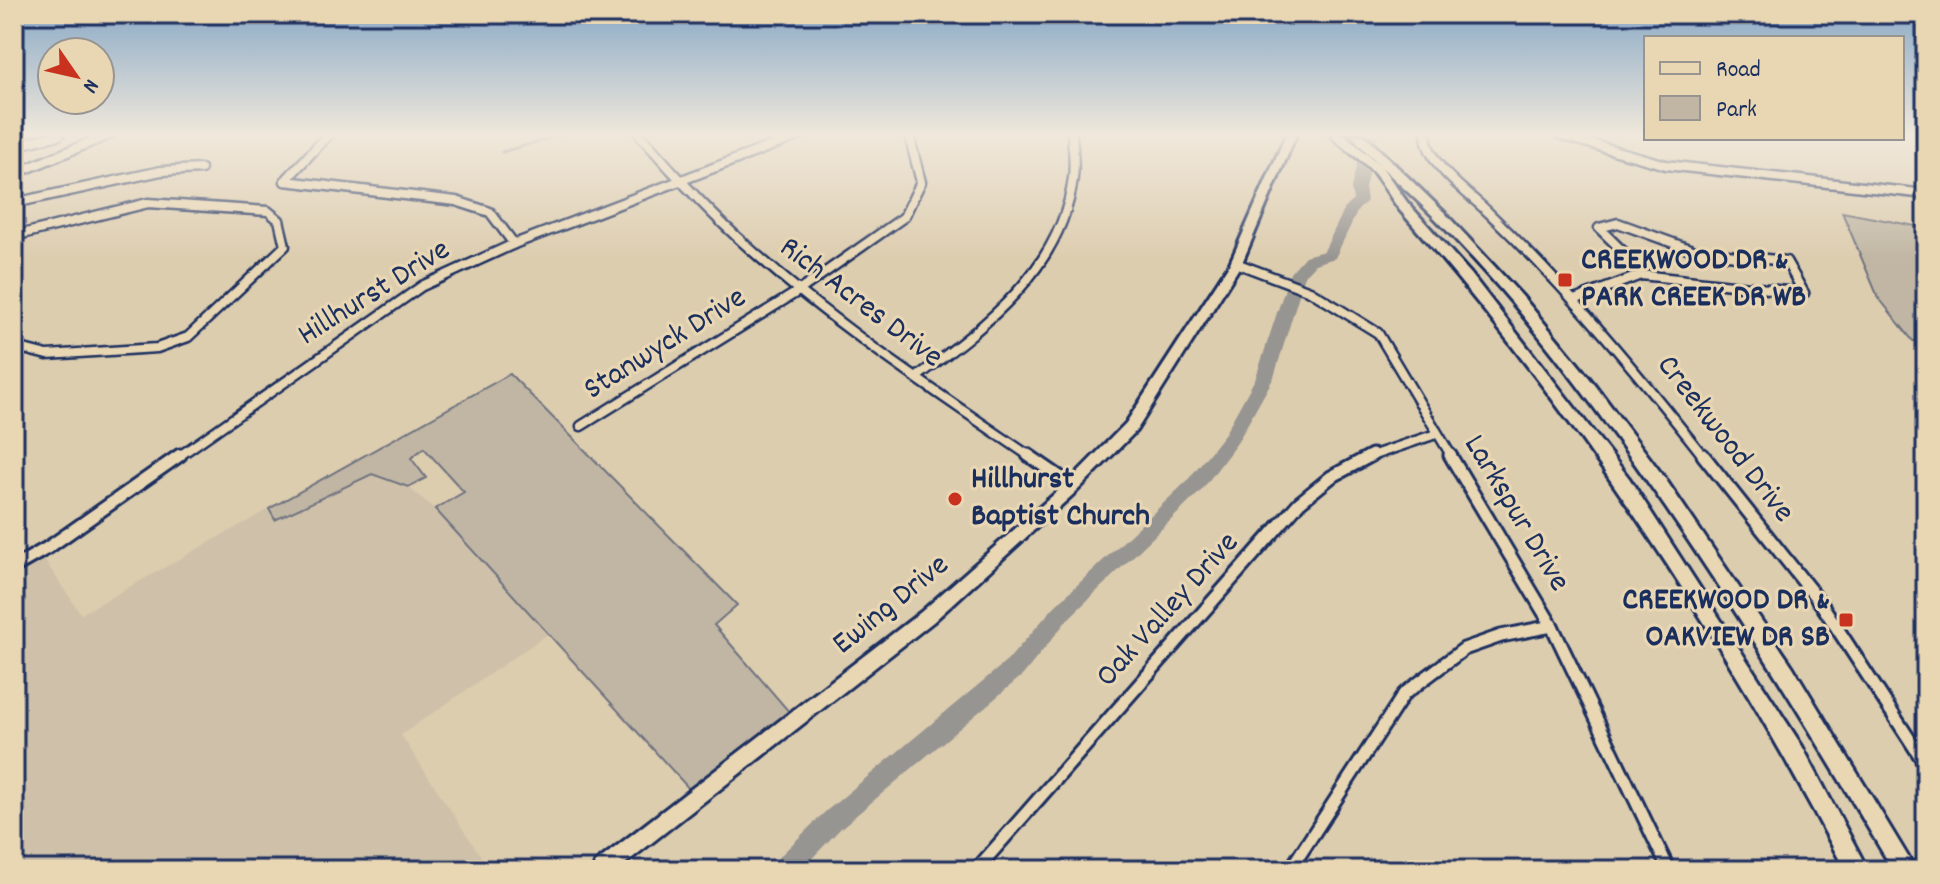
<svg xmlns="http://www.w3.org/2000/svg" width="1940" height="884" font-family="Dekko,sans-serif">
  <style>
    .built { fill: #cfc1a9 }
    .green { fill: #c0b6a3; stroke: #6e7280; stroke-width: 2 }
    .lines { fill: none; stroke-linecap: round; stroke-linejoin: round }
    .stream { stroke: #656c7d; stroke-width: 3 }
    .river { fill: #979592; fill-rule: evenodd }
    .street-far1-casing { stroke: #1b2f5e; stroke-width: 13 }
    .street-casing { stroke: #1b2f5e; stroke-width: 17 }
    .secondary-casing { stroke: #1b2f5e; stroke-width: 6 }
    .highway-casing { stroke: #1b2f5e; stroke-width: 6 }
    .street-far1 { stroke: #e9d7b4; stroke-width: 8 }
    .street { stroke: #e9d7b4; stroke-width: 11 }
    .secondary { fill: #e9d7b4; fill-rule: evenodd }
    .highway { fill: #e9d7b4; fill-rule: evenodd }
    .poi-dot { fill: #c8321e; stroke: #e9d7b4; stroke-width: 3 }
    .labels { text-anchor: middle; dominant-baseline: central; stroke-width: 6; stroke-linejoin: round; paint-order: stroke }
    .poi-label { font-size: 32px; font-weight: bold; fill: #1b2f5e; stroke: #e9d7b4; text-anchor: start }
    .street-label { font-size: 32px; fill: #1b2f5e; stroke: #e9d7b4 }
  </style>
  <rect width="100%" height="100%" fill="#ddcdaf"/>
  <filter id="ink" filterUnits="userSpaceOnUse"><feTurbulence type="fractalNoise" baseFrequency=".0125" numOctaves="2"/><feDisplacementMap in="SourceGraphic" scale="16" xChannelSelector="R" yChannelSelector="G"/><feConvolveMatrix kernelMatrix="1 2 1 2 8 2 1 2 1" color-interpolation-filters="sRGB"/></filter>
  <g filter="url(#ink)">
    <!-- built -->
    <polygon class="built" points="372,474 408,487 435,509 548,634 401,735 490,870 14,870 14,570 41,555 81,614 269,509 276,520"/>
    <!-- green -->
    <g class="green">
      <polygon points="1842,212 1926,228 1926,341 1913,341 1878,297"/>
      <polygon points="510,374 737,605 714,625 791,714 690,790 435,509 464,492 424,448 411,458 426,478 408,487 372,474 275,520 269,509"/>
    </g>
    <g class="lines">
      <!-- stream -->
      <polyline class="stream" points="502,152 561,135"/>
      <!-- river -->
      <polygon class="river" points="1364,135 1378,135 1365,188 1367,201 1358,210 1335,258 1315,264 1305,275 1274,377 1237,443 1201,491 1068,619 1023,675 841,828 801,870 772,870 775,861 825,812 1007,661 1054,607 1187,481 1225,433 1256,377 1290,273 1305,256 1324,251 1345,208 1353,200 1351,188"/>
      <defs>
        <g id="street-far1">
          <path d="M 640,135 C 671,170 702,205 737,237 C 827,320 930,388 1031,457"/>
          <path d="M 1426,135 C 1428,167 1468,192 1490,214 C 1568,289 1637,372 1704,457"/>
          <polyline points="1560,135 1666,165 1926,194"/>
          <polyline points="14,146 59,135"/>
          <polyline points="14,174 108,135"/>
          <polyline points="285,181 456,201 490,212 514,244"/>
          <polyline points="285,181 328,135"/>
          <polyline points="14,203 161,171 201,169"/>
          <polyline points="14,236 148,203 268,211 279,220 285,246 188,337 157,348 47,355 20,348 14,338"/>
          <polyline points="1236,263 1310,291 1378,333 1452,457"/>
          <polyline points="1641,275 1639,267 1599,228 1618,223 1698,252 1786,261 1804,293"/>
          <polyline points="1574,300 1641,275 1804,293"/>
          <path d="M 917,377 C 985,326 1062,269 1073,178 C 1075,164 1073,149 1072,135"/>
          <polyline points="581,426 797,292 904,217 921,182 909,135"/>
          <polyline points="178,457 422,286 514,244 800,135"/>
          <polyline points="1368,457 1436,434"/>
        </g>
        <g id="street">
          <polyline points="1028,455 1073,486"/>
          <polyline points="1450,455 1552,626 1669,870"/>
          <polyline points="1703,455 1822,605 1926,765"/>
          <polyline points="14,567 49,547 180,455"/>
          <polyline points="976,870 1299,503 1331,477 1372,455"/>
          <polyline points="1290,870 1404,694 1464,649 1501,636 1552,626"/>
        </g>
        <polygon id="secondary" points="1286,135 1296,135 1242,263 1136,431 1078,490 933,622 617,870 593,870 595,863 921,612 1068,482 1126,423 1230,263"/>
        <g id="highway">
          <path d="M 1331,135 L 1345,135 L 1381,166 L 1407,202 L 1471,274 L 1629,478 L 1802,746 L 1868,870 L 1845,870 C 1725,639 1576,411 1404,215 C 1392,202 1384,184 1372,171 C 1360,158 1343,149 1331,135 Z"/>
          <path d="M 1351,135 L 1364,135 L 1444,212 L 1522,296 L 1595,385 L 1664,477 L 1793,667 L 1916,870 L 1893,870 C 1778,674 1659,482 1515,306 C 1489,275 1461,245 1433,216 C 1406,189 1376,164 1351,135 Z"/>
        </g>
      </defs>
      <!-- street-far1 casing -->
      <use href="#street-far1" class="street-far1-casing"/>
      <!-- street casing -->
      <use href="#street" class="street-casing"/>
      <!-- secondary casing -->
      <use href="#secondary" class="secondary-casing"/>
      <!-- highway casing -->
      <use href="#highway" class="highway-casing"/>
      <!-- street-far1 -->
      <use href="#street-far1" class="street-far1"/>
      <!-- street -->
      <use href="#street" class="street"/>
      <!-- secondary -->
      <use href="#secondary" class="secondary"/>
      <!-- highway -->
      <use href="#highway" class="highway"/>
    </g>
  </g>
  <!-- sky -->
  <linearGradient id="sky" x2="0" y2="1"><stop stop-color="#87a8c6"/><stop offset="0.52" stop-color="#f0e8db"/><stop offset="1" stop-color="#f0e8db" stop-opacity="0"/></linearGradient>
  <rect width="1940" height="259" fill="url(#sky)"/>
  <!-- markers -->
  <g class="poi-dot">
    <rect x="1557" y="272" width="16" height="16" rx="4"/>
    <circle cx="955" cy="499" r="8"/>
    <rect x="1838" y="612" width="16" height="16" rx="4"/>
  </g>
  <g class="labels">
    <!-- poi labels -->
    <g class="poi-label">
      <text x="1581" y="262">CREEKWOOD DR &amp;<tspan x="1581" dy="37">PARK CREEK DR WB</tspan></text>
      <text x="971" y="481">Hillhurst<tspan x="971" dy="37">Baptist Church</tspan></text>
      <text x="1830" y="602" text-anchor="end">CREEKWOOD DR &amp;<tspan x="1830" dy="37">OAKVIEW DR SB</tspan></text>
    </g>
    <!-- street labels -->
    <g class="street-label">
      <text transform="translate(375 294) rotate(-32)">Hillhurst Drive</text>
      <text transform="translate(860 304) rotate(37)">Rich Acres Drive</text>
      <text transform="translate(666 345) rotate(-32)">Stanwyck Drive</text>
      <text transform="translate(1724 440) rotate(52)">Creekwood Drive</text>
      <text transform="translate(1515 514) rotate(59)">Larkspur Drive</text>
      <text transform="translate(892 606) rotate(-39)">Ewing Drive</text>
      <text transform="translate(1169 611) rotate(-48)">Oak Valley Drive</text>
    </g>
  </g>
  <!-- margin -->
  <rect width="1940" height="884" fill="none" stroke="#e9d7b4" stroke-width="48"/>
  <rect x="24" y="24" width="1892" height="836" fill="none" stroke="#1b2f5e" stroke-width="3" filter="url(#ink)"/>
  <!-- legend -->
  <rect x="1644" y="36" width="260" height="104" fill="#e9d7b4" stroke="#979492" stroke-width="2"/>
  <rect x="1660" y="62" width="40" height="12" fill="#e9d7b4" stroke="#979492" stroke-width="2"/>
  <text x="1716" y="76" font-size="24" fill="#1b2f5e">Road</text>
  <rect x="1660" y="96" width="40" height="24" fill="#c0b6a3" stroke="#979492" stroke-width="2"/>
  <text x="1716" y="116" font-size="24" fill="#1b2f5e">Park</text>
  <!-- north arrow -->
  <g transform="translate(76 76) rotate(124)"><circle r="38" fill="#e9d7b4" stroke="#979492" stroke-width="2"/>
  <path d="M0-6L14 30L0 20L-14 30Z" fill="#c8321e"/>
  <text y="-12" font-size="22" font-weight="bold" text-anchor="middle" fill="#1b2f5e">N</text>
  </g>
</svg>
